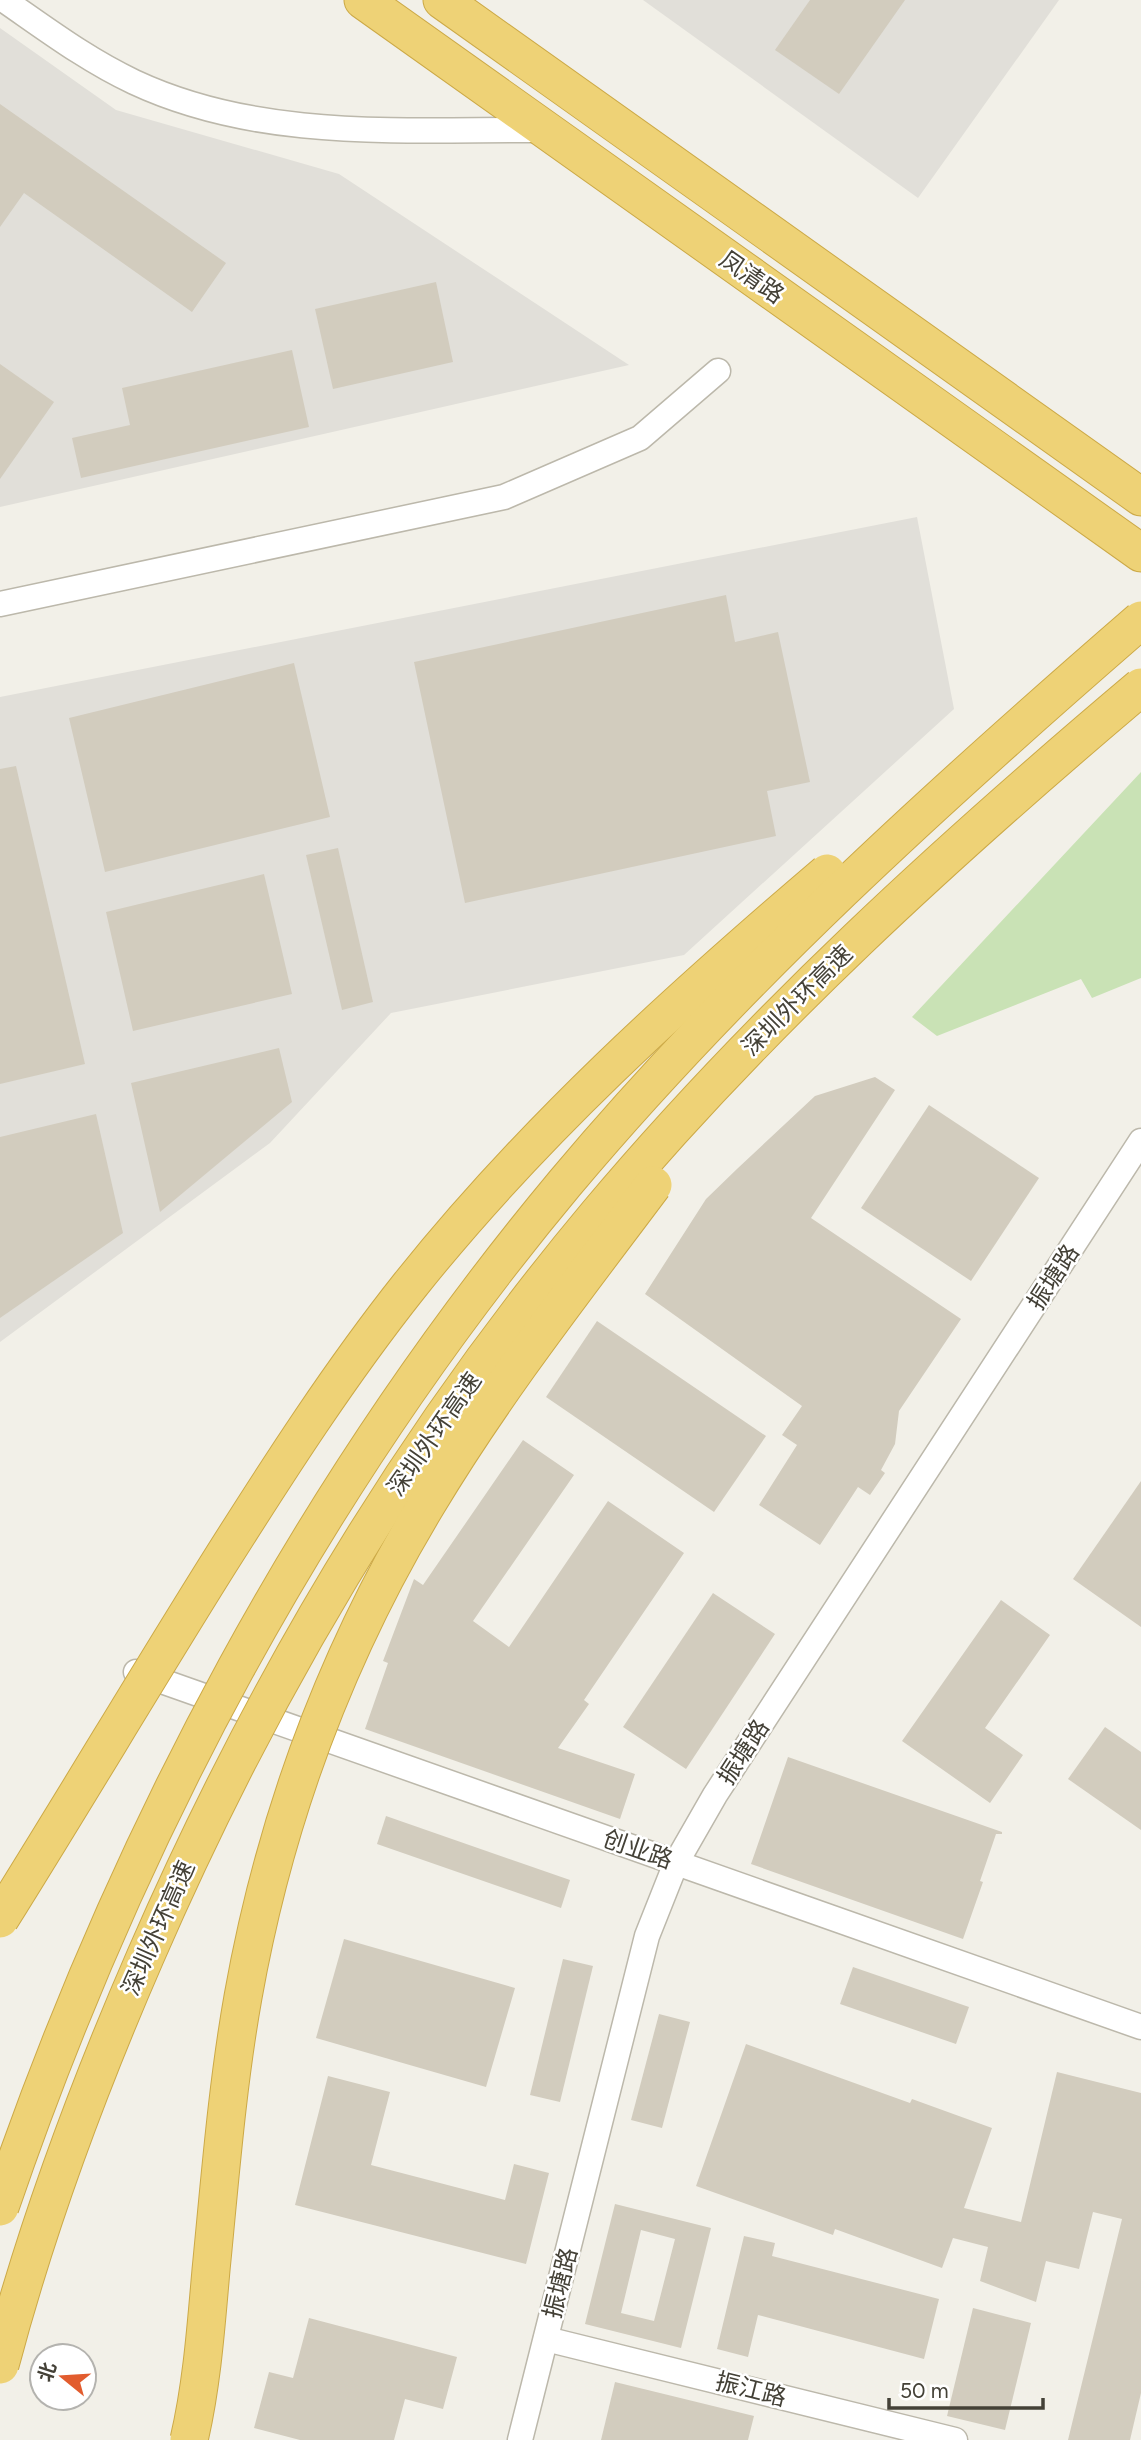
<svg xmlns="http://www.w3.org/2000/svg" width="1141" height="2440" font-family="Figtree,'Noto Sans SC',sans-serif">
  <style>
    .industrial { fill: #e1dfd9 }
    .green { fill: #c9e2b5 }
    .building { fill: #d2ccbe; fill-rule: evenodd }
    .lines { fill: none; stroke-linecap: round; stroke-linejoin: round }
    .minor-casing { stroke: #bcb8ab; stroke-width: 27 }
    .highway-casing { stroke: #cca947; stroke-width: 39 }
    .minor { stroke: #fff; stroke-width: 24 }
    .highway { stroke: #eed276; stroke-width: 37 }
    .highway-bridge-casing { stroke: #cca947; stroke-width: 39; stroke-linecap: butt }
    .highway-bridge { stroke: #eed276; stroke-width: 37 }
    .labels { text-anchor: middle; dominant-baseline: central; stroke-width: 5; stroke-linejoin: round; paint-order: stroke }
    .street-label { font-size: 24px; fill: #444137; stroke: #fff }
  </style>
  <rect width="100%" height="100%" fill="#f2f0e8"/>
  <!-- industrial -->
  <g class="industrial">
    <polygon points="643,0 1059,0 918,198"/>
    <polygon points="0,28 116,110 339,174 629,365 0,507"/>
    <polygon points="917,517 954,709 684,955 391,1013 270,1143 0,1342 0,697"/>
  </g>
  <!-- green -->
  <polygon class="green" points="1141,772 1141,978 1092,998 1081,979 937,1036 912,1017"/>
  <!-- building -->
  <g class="building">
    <polygon points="810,0 905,0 839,94 775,50"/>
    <polygon points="0,104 226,263 192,312 24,193 0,227"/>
    <polygon points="436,282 453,362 333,389 315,309"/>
    <polygon points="292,350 309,427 81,478 72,438 130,425 122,388"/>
    <polygon points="0,364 54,402 0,479"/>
    <polygon points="726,595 735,642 778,632 810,782 767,791 776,836 465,903 414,662"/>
    <polygon points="294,663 330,817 105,872 69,718"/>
    <polygon points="16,766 85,1064 0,1084 0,769"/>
    <polygon points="338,848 373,1002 342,1010 306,855"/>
    <polygon points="264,874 292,994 133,1031 106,912"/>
    <polygon points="279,1048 292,1102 160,1212 131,1083"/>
    <polygon points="875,1077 895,1090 811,1218 961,1319 899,1411 895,1444 881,1470 885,1473 870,1495 858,1487 820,1545 759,1505 797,1445 782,1435 802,1406 645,1294 706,1199 738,1168 815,1096"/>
    <polygon points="929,1105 1039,1178 971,1281 861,1208"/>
    <polygon points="96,1114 123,1233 0,1318 0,1137"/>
    <polygon points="597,1321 766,1436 714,1512 546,1397"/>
    <polygon points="523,1440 574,1475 473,1621 509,1647 608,1501 684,1553 584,1700 589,1704 558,1748 635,1774 620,1819 365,1729 388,1663 383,1661 414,1579 423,1585"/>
    <polygon points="1141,1481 1141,1627 1073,1579"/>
    <polygon points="713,1593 775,1634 686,1769 623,1727"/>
    <polygon points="1001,1600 1050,1635 985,1728 1023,1755 990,1803 902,1741"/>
    <polygon points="1105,1727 1141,1752 1141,1830 1068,1779"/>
    <polygon points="788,1757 1002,1832 1002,1834 996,1834 980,1881 983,1882 963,1939 751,1864"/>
    <polygon points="386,1816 570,1880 561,1908 377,1844"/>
    <polygon points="344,1939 515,1988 486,2087 316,2038"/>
    <polygon points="563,1959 593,1966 560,2102 530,2095"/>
    <polygon points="853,1967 969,2007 956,2044 840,2004"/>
    <polygon points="659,2014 690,2022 662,2128 631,2120"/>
    <polygon points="746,2044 910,2103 912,2099 992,2128 964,2208 1021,2222 1057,2072 1141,2093 1141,2393 1130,2440 1068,2440 1122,2219 1093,2212 1079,2269 1046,2261 1036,2302 980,2281 988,2247 953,2238 942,2268 835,2229 833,2235 696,2186"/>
    <polygon points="328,2076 390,2092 371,2165 505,2200 514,2164 549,2173 526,2264 295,2205"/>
    <path d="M 615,2204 L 711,2228 L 681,2348 L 585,2324 ZM 641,2230 L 675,2239 L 654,2321 L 621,2313 Z"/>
    <polygon points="744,2236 775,2243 772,2256 939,2299 924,2359 758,2315 748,2357 717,2349"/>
    <polygon points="973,2308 1031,2323 1005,2430 947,2416"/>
    <polygon points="309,2318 457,2357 443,2409 405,2399 394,2440 300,2440 254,2428 269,2372 293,2378"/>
    <polygon points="615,2382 754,2416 748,2440 601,2440"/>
  </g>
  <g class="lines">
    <defs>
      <g id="minor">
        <path d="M 4,0 C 46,29 87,60 134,82 C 262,142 408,129 546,130"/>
        <polyline points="0,604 504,497 640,438 718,371"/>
        <polyline points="136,1672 1141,2027"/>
        <polyline points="546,2339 955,2440"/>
        <polyline points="520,2440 647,1936 676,1863 715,1795 1141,1141"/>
      </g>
      <g id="highway">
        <polyline points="363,0 1141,553"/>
        <polyline points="442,0 1141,497"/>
      </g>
    </defs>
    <!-- minor casing -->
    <use href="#minor" class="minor-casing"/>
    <!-- highway casing -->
    <use href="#highway" class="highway-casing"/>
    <!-- minor -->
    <use href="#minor" class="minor"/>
    <!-- highway -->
    <use href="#highway" class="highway"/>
    <defs>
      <g id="highway-bridge">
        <path d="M 0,1919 C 74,1801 145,1681 219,1563 C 279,1468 340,1373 410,1285 C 533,1131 677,1001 827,873"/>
        <path d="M 0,2207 C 127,1835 313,1485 565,1183 C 738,977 938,796 1141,620"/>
        <path d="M 0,2365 C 37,2225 88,2088 146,1955 C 262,1688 411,1437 598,1214 C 761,1020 948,850 1141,687"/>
        <path d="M 189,2440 C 202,2384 206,2327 211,2270 C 220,2179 227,2087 243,1997 C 274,1823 335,1656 427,1504 C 494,1392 575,1289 653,1185"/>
      </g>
    </defs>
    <!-- highway-bridge casing -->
    <use href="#highway-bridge" class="highway-bridge-casing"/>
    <!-- highway-bridge -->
    <use href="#highway-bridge" class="highway-bridge"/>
  </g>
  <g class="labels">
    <!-- street labels -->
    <g class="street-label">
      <text transform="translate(752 277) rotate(35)">凤清路</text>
      <text transform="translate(797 1000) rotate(-45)">深圳外环高速</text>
      <text transform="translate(1053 1277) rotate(-57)">振塘路</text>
      <text transform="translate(434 1434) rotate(-55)">深圳外环高速</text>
      <text transform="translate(743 1752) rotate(-57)">振塘路</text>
      <text transform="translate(638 1849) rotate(19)">创业路</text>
      <text transform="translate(158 1928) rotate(-66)">深圳外环高速</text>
      <text transform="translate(560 2283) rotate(-76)">振塘路</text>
      <text transform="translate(751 2389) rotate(14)">振江路</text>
    </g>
  </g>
  <!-- north arrow -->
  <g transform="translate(63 2377) rotate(288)"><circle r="33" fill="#ffffff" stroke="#b4b3af" stroke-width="2"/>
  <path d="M0-5L12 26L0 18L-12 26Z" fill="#e25c2e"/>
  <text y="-10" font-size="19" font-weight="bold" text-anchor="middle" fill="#444137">北</text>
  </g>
  <!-- scale -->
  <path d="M889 2398v10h154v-10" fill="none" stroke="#444137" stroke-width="3.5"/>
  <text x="900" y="2398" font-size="21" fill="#444137" stroke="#ffffff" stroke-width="5" paint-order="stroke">50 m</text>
</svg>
